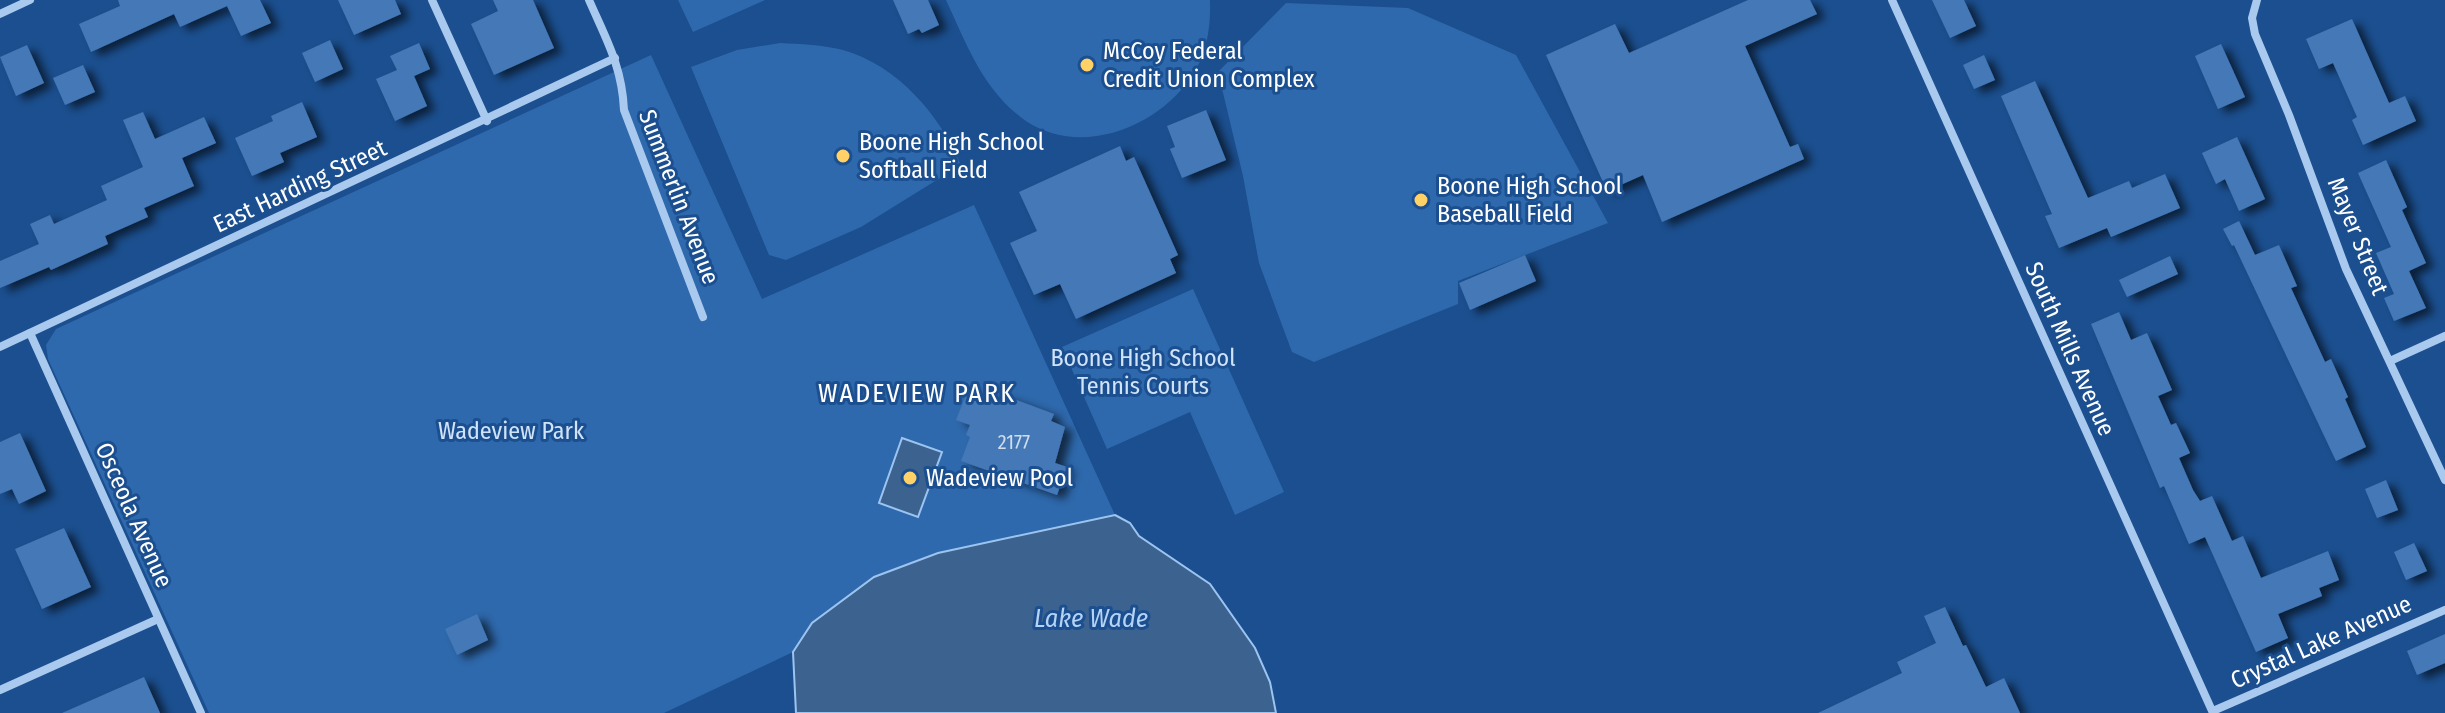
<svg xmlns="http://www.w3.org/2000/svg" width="2445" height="713" font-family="'Fira Sans Condensed',sans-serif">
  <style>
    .green { fill: #2e69ad }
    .water { fill: #3c6290; stroke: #9cc4f0; stroke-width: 2 }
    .building { fill: #4478b7; filter: url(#shadow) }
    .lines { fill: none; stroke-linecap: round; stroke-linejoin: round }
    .street { stroke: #a9c9ee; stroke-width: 8 }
    .poi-dot { fill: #ffd166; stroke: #1b4f8f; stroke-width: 3 }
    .labels { text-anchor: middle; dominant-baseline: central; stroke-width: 6; stroke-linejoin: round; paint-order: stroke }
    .number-label { font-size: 20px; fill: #d0dded }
    .poi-label { font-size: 24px; fill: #fff; stroke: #1b4f8f; text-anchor: start }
    .street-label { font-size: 24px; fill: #fff; stroke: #1b4f8f }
    .park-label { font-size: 24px; fill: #cfe3fa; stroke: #1b4f8f }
    .neighbourhood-label { font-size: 26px; letter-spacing: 2px; fill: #fff; stroke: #1b4f8f }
    .water-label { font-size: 26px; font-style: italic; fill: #b5d3f5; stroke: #1b4f8f }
  </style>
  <defs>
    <filter id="shadow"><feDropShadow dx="8" dy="4.5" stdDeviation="4" flood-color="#0009"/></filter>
  </defs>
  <rect width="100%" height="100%" fill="#1b4f8f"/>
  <!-- green -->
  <g class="green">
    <polygon points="678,0 765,0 693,32"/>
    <path d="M 946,0 L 1210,0 C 1211,26 1207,54 1192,76 C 1158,127 1081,158 1026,121 C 983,91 967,45 946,0 Z"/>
    <polygon points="1286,3 1408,8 1516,55 1608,223 1458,281 1458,304 1314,362 1292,352 1259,263 1243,176 1218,72"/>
    <path d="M 780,43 C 801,44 823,45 843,50 C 897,65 940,115 961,165 L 861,227 L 786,260 L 769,255 L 691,67 L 737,50 Z"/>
    <polygon points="651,55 762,299 974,205 1115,515 938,553 875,577 812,623 793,652 664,713 209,713 48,359 46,345 56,329"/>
    <polygon points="1193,289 1284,492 1235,515 1190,412 1107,449 1062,347"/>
  </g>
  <!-- water -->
  <g class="water">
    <polygon points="902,438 942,452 918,517 879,503"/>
    <polygon points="1115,515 1130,523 1139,536 1210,584 1255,648 1270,682 1276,713 796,713 793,652 812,623 874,577 938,553"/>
  </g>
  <!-- building -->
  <g class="building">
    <polygon points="118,0 260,0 271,23 241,36 227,6 180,27 174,14 91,52 79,24 120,6"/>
    <polygon points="338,0 395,0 401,14 354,35"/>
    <polygon points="493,0 533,0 554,48 494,75 471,24 498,11"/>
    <polygon points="893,0 928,0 939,25 922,33 919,29 908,34"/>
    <polygon points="1748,0 1810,0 1817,14 1745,46 1790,147 1798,144 1804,159 1662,222 1643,175 1607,191 1546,55 1615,24 1629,53"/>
    <polygon points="1932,0 1964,0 1976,26 1950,38"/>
    <polygon points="2352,19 2389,103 2405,96 2416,121 2363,145 2352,120 2357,117 2333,63 2319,69 2306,39"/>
    <polygon points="330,40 343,69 315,82 302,53"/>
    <polygon points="419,43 430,69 414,76 427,106 395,121 376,79 397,70 390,56"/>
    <polygon points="2221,44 2245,97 2218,109 2195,56"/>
    <polygon points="27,45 44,83 16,96 0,57"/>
    <polygon points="1984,55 1995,80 1974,89 1963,65"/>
    <polygon points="83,65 95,92 65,105 53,78"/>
    <polygon points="2035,81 2088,198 2129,181 2132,188 2165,174 2180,208 2111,237 2107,228 2059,248 2045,216 2052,214 2001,96"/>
    <polygon points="302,102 317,137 280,153 284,162 252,176 235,138 273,121 271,116"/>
    <polygon points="1206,110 1226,160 1182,178 1170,149 1175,147 1167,126"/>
    <polygon points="143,112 155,139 204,117 216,143 182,158 194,186 144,208 148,217 105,236 108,244 51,270 49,267 0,288 0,261 39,244 30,224 50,215 54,224 107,200 101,186 143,167 123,120"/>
    <polygon points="2237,137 2265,199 2239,211 2225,179 2216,184 2202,153"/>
    <polygon points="1120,146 1126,161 1134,157 1178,255 1170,259 1176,273 1076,319 1060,284 1034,295 1010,243 1037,231 1019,192"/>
    <polygon points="2386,160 2407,207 2402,210 2426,263 2409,271 2426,308 2394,321 2384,298 2394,294 2376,253 2391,247 2358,173"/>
    <polygon points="2239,221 2255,255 2279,245 2297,286 2291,288 2325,362 2331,359 2348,397 2345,399 2366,447 2336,461 2234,245 2232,246 2223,229"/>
    <polygon points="1525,255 1536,281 1470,310 1459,283"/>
    <polygon points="2170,256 2178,274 2127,297 2119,280"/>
    <polygon points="2119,312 2131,340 2147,333 2172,390 2158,396 2171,425 2176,423 2190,453 2179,458 2193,490 2200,501 2212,496 2232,541 2243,536 2261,578 2328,551 2339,580 2319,588 2322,596 2278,614 2288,638 2256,652 2205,537 2189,544 2164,486 2160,488 2091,324"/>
    <polygon points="968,390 1001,402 1003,395 1054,414 1051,421 1065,427 1055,463 1067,467 1057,495 961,461 970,437 966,435 970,425 956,420"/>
    <polygon points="20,433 46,491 19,504 12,489 0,494 0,442"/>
    <polygon points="2386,480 2398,510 2377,518 2365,489"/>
    <polygon points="64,528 91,587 42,609 15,549"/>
    <polygon points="2414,543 2427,571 2406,580 2394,552"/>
    <polygon points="1945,607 1963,646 1966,645 1986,687 2004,678 2020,713 1818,713 1902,673 1897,662 1936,643 1924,616"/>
    <polygon points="477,614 488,640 457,655 445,629"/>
    <polygon points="2445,634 2445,663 2417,675 2407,651"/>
    <polygon points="144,677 160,713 62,713"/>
  </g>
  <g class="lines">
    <!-- street -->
    <g class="street">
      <polyline points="432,0 487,121"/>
      <path d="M 589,0 C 606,39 622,66 624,110 L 703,317"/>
      <polyline points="1892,0 2213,713"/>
      <polyline points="2257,0 2252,18 2255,34 2289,115 2346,269 2445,480"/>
      <polyline points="0,14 30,0"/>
      <polyline points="30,333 201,713"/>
      <polyline points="0,347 615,58"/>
      <polyline points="2390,361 2445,336"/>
      <polyline points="0,690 158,619"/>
      <polyline points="2213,711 2445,610"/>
    </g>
  </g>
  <!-- markers -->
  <g class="poi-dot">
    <circle cx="1087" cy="65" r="8"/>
    <circle cx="843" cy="156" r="8"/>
    <circle cx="1421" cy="200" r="8"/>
    <circle cx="910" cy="478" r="8"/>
  </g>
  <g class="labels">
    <!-- number labels -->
    <g class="number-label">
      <text x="1014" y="442">2177</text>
    </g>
    <!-- poi labels -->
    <g class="poi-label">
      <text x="1103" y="51">McCoy Federal<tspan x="1103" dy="28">Credit Union Complex</tspan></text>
      <text x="859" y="142">Boone High School<tspan x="859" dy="28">Softball Field</tspan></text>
      <text x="1437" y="186">Boone High School<tspan x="1437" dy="28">Baseball Field</tspan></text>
      <text x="926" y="478">Wadeview Pool</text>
    </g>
    <!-- street labels -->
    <g class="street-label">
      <text transform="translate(300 186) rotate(-25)">East Harding Street</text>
      <text transform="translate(679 197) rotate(69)">Summerlin Avenue</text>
      <text transform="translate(2358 236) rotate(68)">Mayer Street</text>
      <text transform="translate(2070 349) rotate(66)">South Mills Avenue</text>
      <text transform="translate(134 515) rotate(66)">Osceola Avenue</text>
      <text transform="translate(2321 642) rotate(-24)">Crystal Lake Avenue</text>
    </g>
    <!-- park labels -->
    <g class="park-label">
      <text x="1143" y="358">Boone High School<tspan x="1143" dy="28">Tennis Courts</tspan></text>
      <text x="511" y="431">Wadeview Park</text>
    </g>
    <!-- neighbourhood labels -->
    <g class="neighbourhood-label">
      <text x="917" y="393">WADEVIEW PARK</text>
    </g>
    <!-- water labels -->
    <g class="water-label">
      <text x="1091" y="618">Lake Wade</text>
    </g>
  </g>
</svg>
